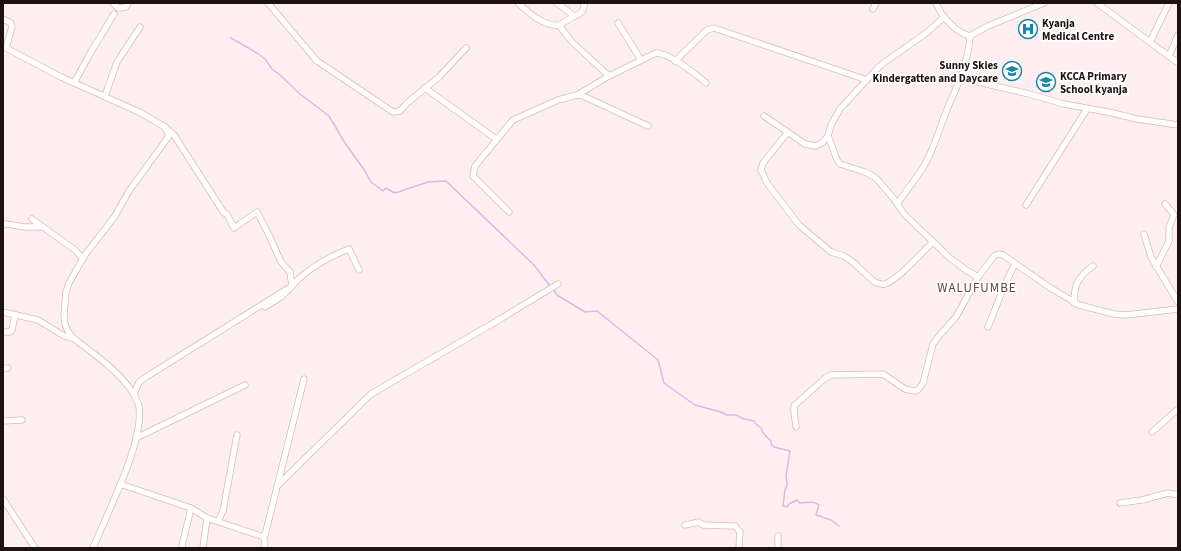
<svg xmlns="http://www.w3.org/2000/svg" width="1181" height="551" font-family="'Source Sans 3',sans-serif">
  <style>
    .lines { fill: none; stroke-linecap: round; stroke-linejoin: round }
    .stream { stroke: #d7bae6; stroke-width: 1.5 }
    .minor-casing { stroke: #ddb8bb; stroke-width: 7 }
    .minor { stroke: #fff; stroke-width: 5.5 }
    .labels { text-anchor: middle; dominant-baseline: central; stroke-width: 3.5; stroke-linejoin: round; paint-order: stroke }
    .poi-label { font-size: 11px; font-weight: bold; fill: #1e1112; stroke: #fff; text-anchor: start }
    .quarter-label { font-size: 13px; letter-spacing: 1px; fill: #644548; stroke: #fff }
  </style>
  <rect width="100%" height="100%" fill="#ffeff0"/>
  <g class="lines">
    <!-- stream -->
    <g class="stream">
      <polyline points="231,38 257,53 265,59 272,69 280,75 300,94 329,116 345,143 365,171 371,182 383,191 386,188 395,193 428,182 446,181 534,265 550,286"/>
      <path d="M 553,289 L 557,295 L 585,312 L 597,311 L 658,360 L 664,383 L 695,405 L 721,412 L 727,415 L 736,415 L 744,419 L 754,421 L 756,424 L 761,428 C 762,434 767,437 771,441 L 771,444 L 774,447 L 790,451 L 786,475 L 787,485 L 785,490 L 783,506 L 787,507 L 789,504 L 797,500 L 800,503 C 807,503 813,500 819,505 L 816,515 L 831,520 L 839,526"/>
    </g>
    <defs>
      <g id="minor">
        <polyline points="113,3 118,8 126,7 128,3"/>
        <polyline points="268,3 317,61 393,112 400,111 407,103 439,77 466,48"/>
        <path d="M 518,3 C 528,12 544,27 559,25 L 582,12 L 585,3"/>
        <polyline points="557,3 574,16"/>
        <path d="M 936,3 C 941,16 956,33 970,36 L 988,26 L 1044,3"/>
        <polyline points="1097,3 1178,63"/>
        <polyline points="873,9 876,3"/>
        <polyline points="3,19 11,23 12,27 6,48 61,77 141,113 165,127 174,135 224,213 227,214 234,228 257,212 269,235 281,262 290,272 292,286 281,297 265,307"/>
        <polyline points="618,23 641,60"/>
        <polyline points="559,25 572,42 609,76"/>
        <polyline points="1150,42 1169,3"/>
        <polyline points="1169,56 1178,35"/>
        <polyline points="675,61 707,30 714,28 867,80"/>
        <polyline points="961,78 1029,94 1064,104 1108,112 1137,119 1178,125"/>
        <polyline points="74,83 91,52 114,14"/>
        <polyline points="425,88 496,139"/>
        <polyline points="577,95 581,95 648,126"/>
        <polyline points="105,96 117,62 140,27"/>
        <polyline points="764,116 805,144 815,146 822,143 828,136 831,125 840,109 874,72 882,64 925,34 944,17"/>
        <path d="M 787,133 L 763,163 L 761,170 L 767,183 L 799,225 L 831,252 L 844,256 L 853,262 L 873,281 C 877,283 880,285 885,284 C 898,280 922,252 933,242"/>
        <path d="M 828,136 C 832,144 835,159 840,164 L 865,172 L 876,178 L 894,199 L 904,214 L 950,258 L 966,270 L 978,277 L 994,256 L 999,254 L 1003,255 L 1049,287 L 1079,305 L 1114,314 L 1126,315 L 1178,309"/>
        <path d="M 898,203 C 906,191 916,179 924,166 C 934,149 939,130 946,112 C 957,86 968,65 970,36"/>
        <polyline points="1026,205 1087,109"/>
        <path d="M 509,212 L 473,176 L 475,166 L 513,120 L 558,100 L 577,95 L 609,76 L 656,53 C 669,53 696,74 706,83"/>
        <polyline points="32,219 75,250 83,259"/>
        <polyline points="3,225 6,224 25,227 43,227"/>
        <polyline points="1144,234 1151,257 1178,302"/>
        <polyline points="1156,267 1169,241 1169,227 1174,215 1172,212 1165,204"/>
        <path d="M 1074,303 C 1074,284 1078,277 1093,266"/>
        <polyline points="3,312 38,320 64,336 73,338"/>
        <polyline points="988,327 1005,284 1015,264"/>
        <polyline points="3,332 10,332 12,330 15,315"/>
        <polyline points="3,369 8,368"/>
        <path d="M 134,394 L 139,382 L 146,377 L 292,286 C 307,269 328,257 349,249 L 359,270"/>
        <polyline points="3,421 22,420"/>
        <polyline points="796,427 794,412 794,406 824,379 831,375 883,374 905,389 914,391 918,390 923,383 933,344 938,337 956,317 978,277"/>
        <polyline points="1152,432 1178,409"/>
        <polyline points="136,438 245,385"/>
        <polyline points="120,484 191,508 207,518"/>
        <polyline points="277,486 371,394 497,321 558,284"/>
        <polyline points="3,499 35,548"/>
        <polyline points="1120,503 1142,500 1168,493 1178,495"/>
        <polyline points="218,521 223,511 237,435"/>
        <polyline points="685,525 699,522 703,525 735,526 740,532 739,548"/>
        <polyline points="263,536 265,542 264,548"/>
        <polyline points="778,536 778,548"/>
        <polyline points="182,546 191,508"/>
        <path d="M 93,548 C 107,513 144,443 139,407 C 138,402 136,398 133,393 C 120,372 93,353 73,338 L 68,331 L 65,324 L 64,315 L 66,292 L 69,283 L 85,255 L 115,216 L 129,191 L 169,136 L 165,127"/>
        <polyline points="203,548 207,518 261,536 265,535 304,379"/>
      </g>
    </defs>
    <!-- minor casing -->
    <use href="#minor" class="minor-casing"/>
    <!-- minor -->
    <use href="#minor" class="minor"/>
  </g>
  <!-- icons -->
  <defs>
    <symbol id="hospital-ring" viewBox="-11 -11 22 22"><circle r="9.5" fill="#fff" stroke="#1386ac" stroke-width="1.5"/><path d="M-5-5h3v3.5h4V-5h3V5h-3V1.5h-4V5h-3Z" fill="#1386ac"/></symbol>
    <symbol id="school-ring" viewBox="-11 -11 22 22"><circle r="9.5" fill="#fff" stroke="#1386ac" stroke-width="1.5"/><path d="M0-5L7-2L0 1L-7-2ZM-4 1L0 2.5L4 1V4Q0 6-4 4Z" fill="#1386ac"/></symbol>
  </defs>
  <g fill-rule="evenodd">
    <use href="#hospital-ring" x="1017" y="18" width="22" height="22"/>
    <use href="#school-ring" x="1001" y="60" width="22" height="22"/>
    <use href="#school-ring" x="1035" y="71" width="22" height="22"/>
  </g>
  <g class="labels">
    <!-- poi labels -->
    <g class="poi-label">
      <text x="1042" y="23">Kyanja<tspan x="1042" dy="13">Medical Centre</tspan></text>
      <text x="998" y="65" text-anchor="end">Sunny Skies<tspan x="998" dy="13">Kindergatten and Daycare</tspan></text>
      <text x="1060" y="76">KCCA Primary<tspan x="1060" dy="13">School kyanja</tspan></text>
    </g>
    <!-- quarter labels -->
    <g class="quarter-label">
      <text x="977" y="288">WALUFUMBE</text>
    </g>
  </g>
  <!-- border -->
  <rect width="1181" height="551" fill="none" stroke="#1e1112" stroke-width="8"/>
</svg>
